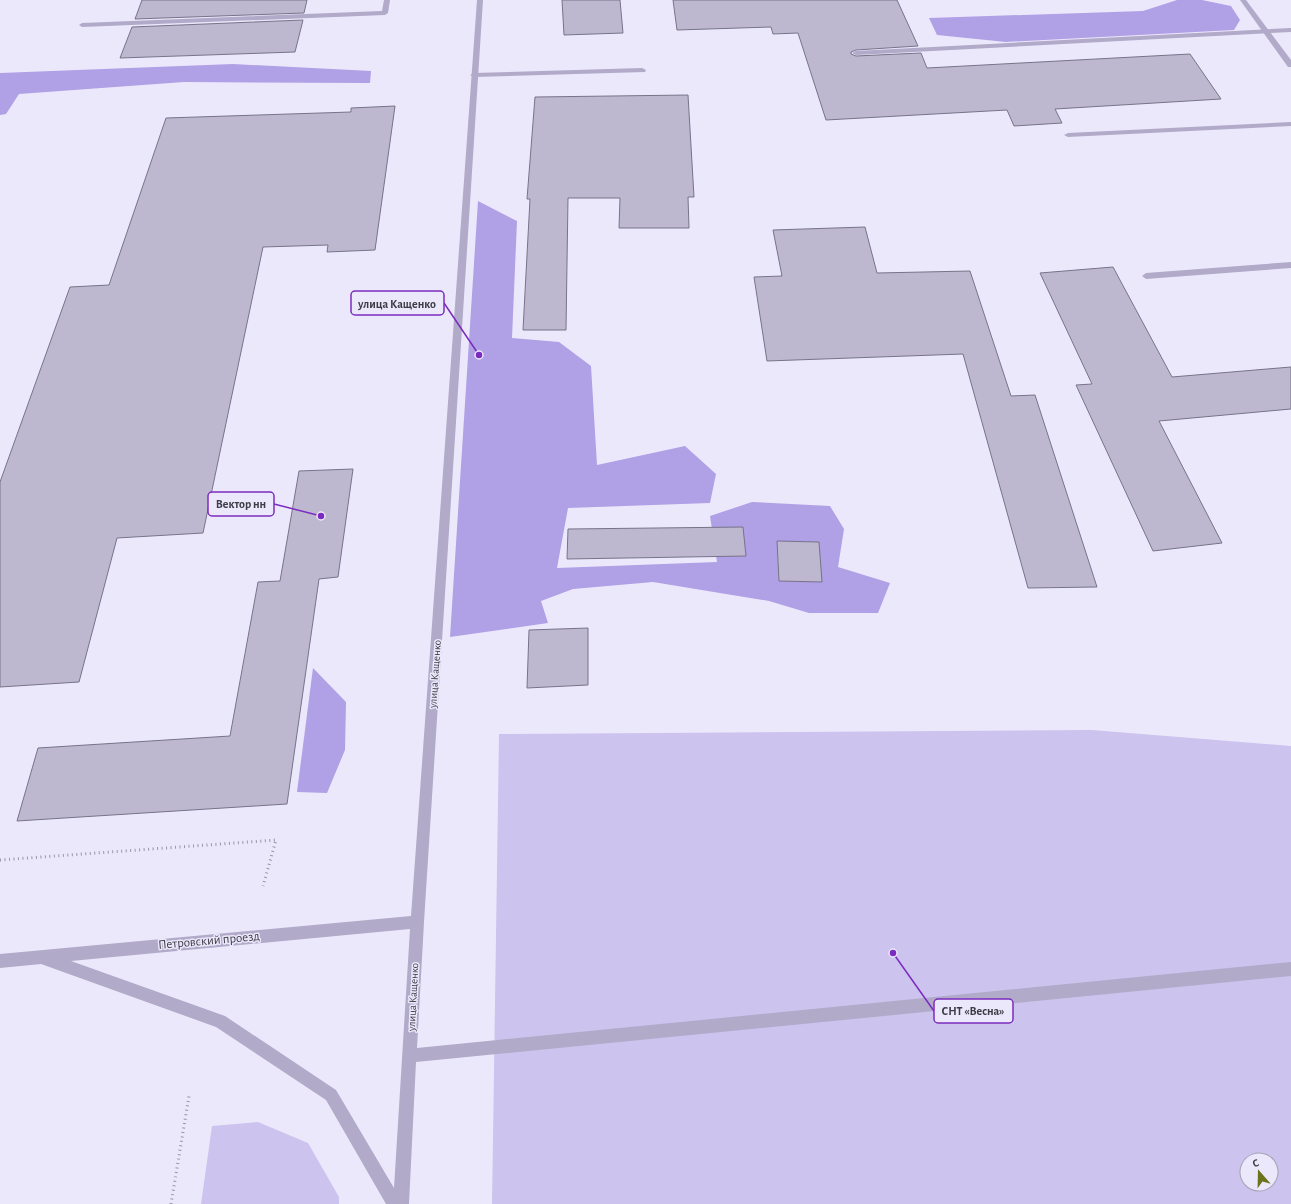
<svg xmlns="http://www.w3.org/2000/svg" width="1291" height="1204" font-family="'Alegreya Sans',sans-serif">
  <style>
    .green { fill: #ccc3ee; fill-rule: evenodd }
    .forest { fill: #b0a0e5 }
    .building { fill: #bdb8d0; stroke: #777389 }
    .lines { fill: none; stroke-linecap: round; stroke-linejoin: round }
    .path { stroke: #9895a4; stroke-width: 3; stroke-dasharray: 1 3.5; stroke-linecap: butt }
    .service { fill: #b1aac9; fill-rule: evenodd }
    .minor { fill: #b1aac9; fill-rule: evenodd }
    .labels { text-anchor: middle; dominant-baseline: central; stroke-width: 3; stroke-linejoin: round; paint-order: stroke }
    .street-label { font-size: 11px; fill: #3d3b45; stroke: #ece8fc }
    .near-street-label { font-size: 13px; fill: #3d3b45; stroke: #ece8fc }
    .leader { fill: none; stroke: #7b2cbf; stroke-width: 1.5 }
    .callout-dot { fill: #7b2cbf; stroke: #ece8fc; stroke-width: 1.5 }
    .callout { fill: #ece8fc; stroke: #7b2cbf; stroke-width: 1.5 }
    .callout-label { font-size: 12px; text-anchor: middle; font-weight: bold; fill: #3d3b45 }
  </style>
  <rect width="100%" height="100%" fill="#ece8fc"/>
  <!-- green -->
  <g class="green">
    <path d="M 1092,730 L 1291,746 L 1291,1204 L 492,1204 L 499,734 ZM 1247,1160 L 1271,1160 L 1271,1184 L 1247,1184 Z"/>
    <polygon points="258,1122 308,1143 339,1197 339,1204 201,1204 212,1126"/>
  </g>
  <!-- forest -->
  <g class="forest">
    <polygon points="1177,0 1202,0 1231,6 1240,20 1234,30 1006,42 937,35 929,18 1143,11"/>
    <polygon points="233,64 371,71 370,83 184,82 19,94 6,114 0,115 0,73"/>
    <polygon points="478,201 517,221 512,338 559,342 591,366 597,465 685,446 716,474 710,503 568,508 557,568 717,562 710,516 752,502 830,506 844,529 838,567 890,583 878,613 809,613 769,601 653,582 573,589 541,601 548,623 450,637"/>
    <polygon points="313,668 346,702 345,750 327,793 297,792"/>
  </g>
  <!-- building -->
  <g class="building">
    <polygon points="142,0 307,0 304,13 135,19"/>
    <polygon points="562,0 620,0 623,33 564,35"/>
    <polygon points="673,0 897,0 918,46 856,50 851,52 851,54 856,56 921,53 927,68 1190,54 1221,99 1055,109 1062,123 1014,126 1007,110 826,120 798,33 773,34 771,27 677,30"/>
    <polygon points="303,20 295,52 120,58 132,27"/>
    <polygon points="688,95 694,197 688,197 689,228 619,228 620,198 568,198 566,330 523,330 530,199 527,199 535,97"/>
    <polygon points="395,106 375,250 327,252 328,245 263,247 203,533 117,538 79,682 0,687 0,482 70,287 109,285 166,118 351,112 351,108"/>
    <polygon points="865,227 877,273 970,271 1011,396 1035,395 1097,587 1028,588 963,354 767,361 754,277 782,276 773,230"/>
    <polygon points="1113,267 1172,377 1291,367 1291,409 1159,421 1222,543 1153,551 1076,385 1092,384 1040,273"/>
    <polygon points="353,469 338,577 319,579 287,804 17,821 38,748 230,736 258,582 280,581 299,471"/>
    <polygon points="743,527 746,556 567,559 568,529"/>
    <polygon points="777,541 819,542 822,582 779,581"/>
    <polygon points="588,628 588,685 527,688 529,630"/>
  </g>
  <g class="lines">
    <!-- path -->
    <g class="path">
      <polyline points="0,860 276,840 263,886"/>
      <polyline points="171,1204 189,1096"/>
    </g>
    <!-- service -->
    <g class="service">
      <polygon points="384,0 390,0 388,13 385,15 82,27 79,25 82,23 382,11"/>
      <polygon points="1291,28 1291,32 856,55 852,53 856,51"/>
      <polygon points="642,68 646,70 645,72 474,77 470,75 474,73"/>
      <polygon points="1291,122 1291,126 1068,137 1064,135 1068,133"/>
      <polygon points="1291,262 1291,268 1146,279 1142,276 1146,273"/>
    </g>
    <!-- minor -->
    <g class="minor">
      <path d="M 477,0 L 483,0 L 424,922 L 417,1048 L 1291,962 L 1291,976 L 416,1062 L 409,1204 L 386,1204 L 326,1100 L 216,1027 L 41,964 L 0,968 L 0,954 L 411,916 ZM 410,929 L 394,1188 L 336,1090 L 225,1016 L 71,961 Z"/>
      <polygon points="1240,0 1246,0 1291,60 1291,67 1288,67"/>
    </g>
  </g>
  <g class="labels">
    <!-- street labels -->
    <g class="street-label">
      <text transform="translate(435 674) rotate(-86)">улица Кащенко</text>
      <text transform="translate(413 997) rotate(-87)">улица Кащенко</text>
    </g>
    <!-- near-street labels -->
    <g class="near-street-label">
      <text transform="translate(209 941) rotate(-5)">Петровский проезд</text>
    </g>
  </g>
  <!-- callouts -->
  <path class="leader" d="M479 355L444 303M321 516L274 504M893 953L934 1011"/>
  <g class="callout-dot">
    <circle cx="479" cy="355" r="4"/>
    <circle cx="321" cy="516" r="4"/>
    <circle cx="893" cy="953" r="4"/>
  </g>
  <g class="callout">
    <rect x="351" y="291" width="93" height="24" rx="4"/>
    <rect x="208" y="492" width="66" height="24" rx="4"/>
    <rect x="934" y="999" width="79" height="24" rx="4"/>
  </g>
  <g class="callout-label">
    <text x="397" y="308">улица Кащенко</text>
    <text x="241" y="508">Вектор нн</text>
    <text x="973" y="1015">СНТ «Весна»</text>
  </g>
  <!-- north arrow -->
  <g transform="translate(1259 1172) rotate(340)"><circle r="19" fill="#ece8fc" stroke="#a6a3b3"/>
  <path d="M0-3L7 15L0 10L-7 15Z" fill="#6b731c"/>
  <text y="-6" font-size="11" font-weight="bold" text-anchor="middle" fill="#3d3b45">С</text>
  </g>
</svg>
